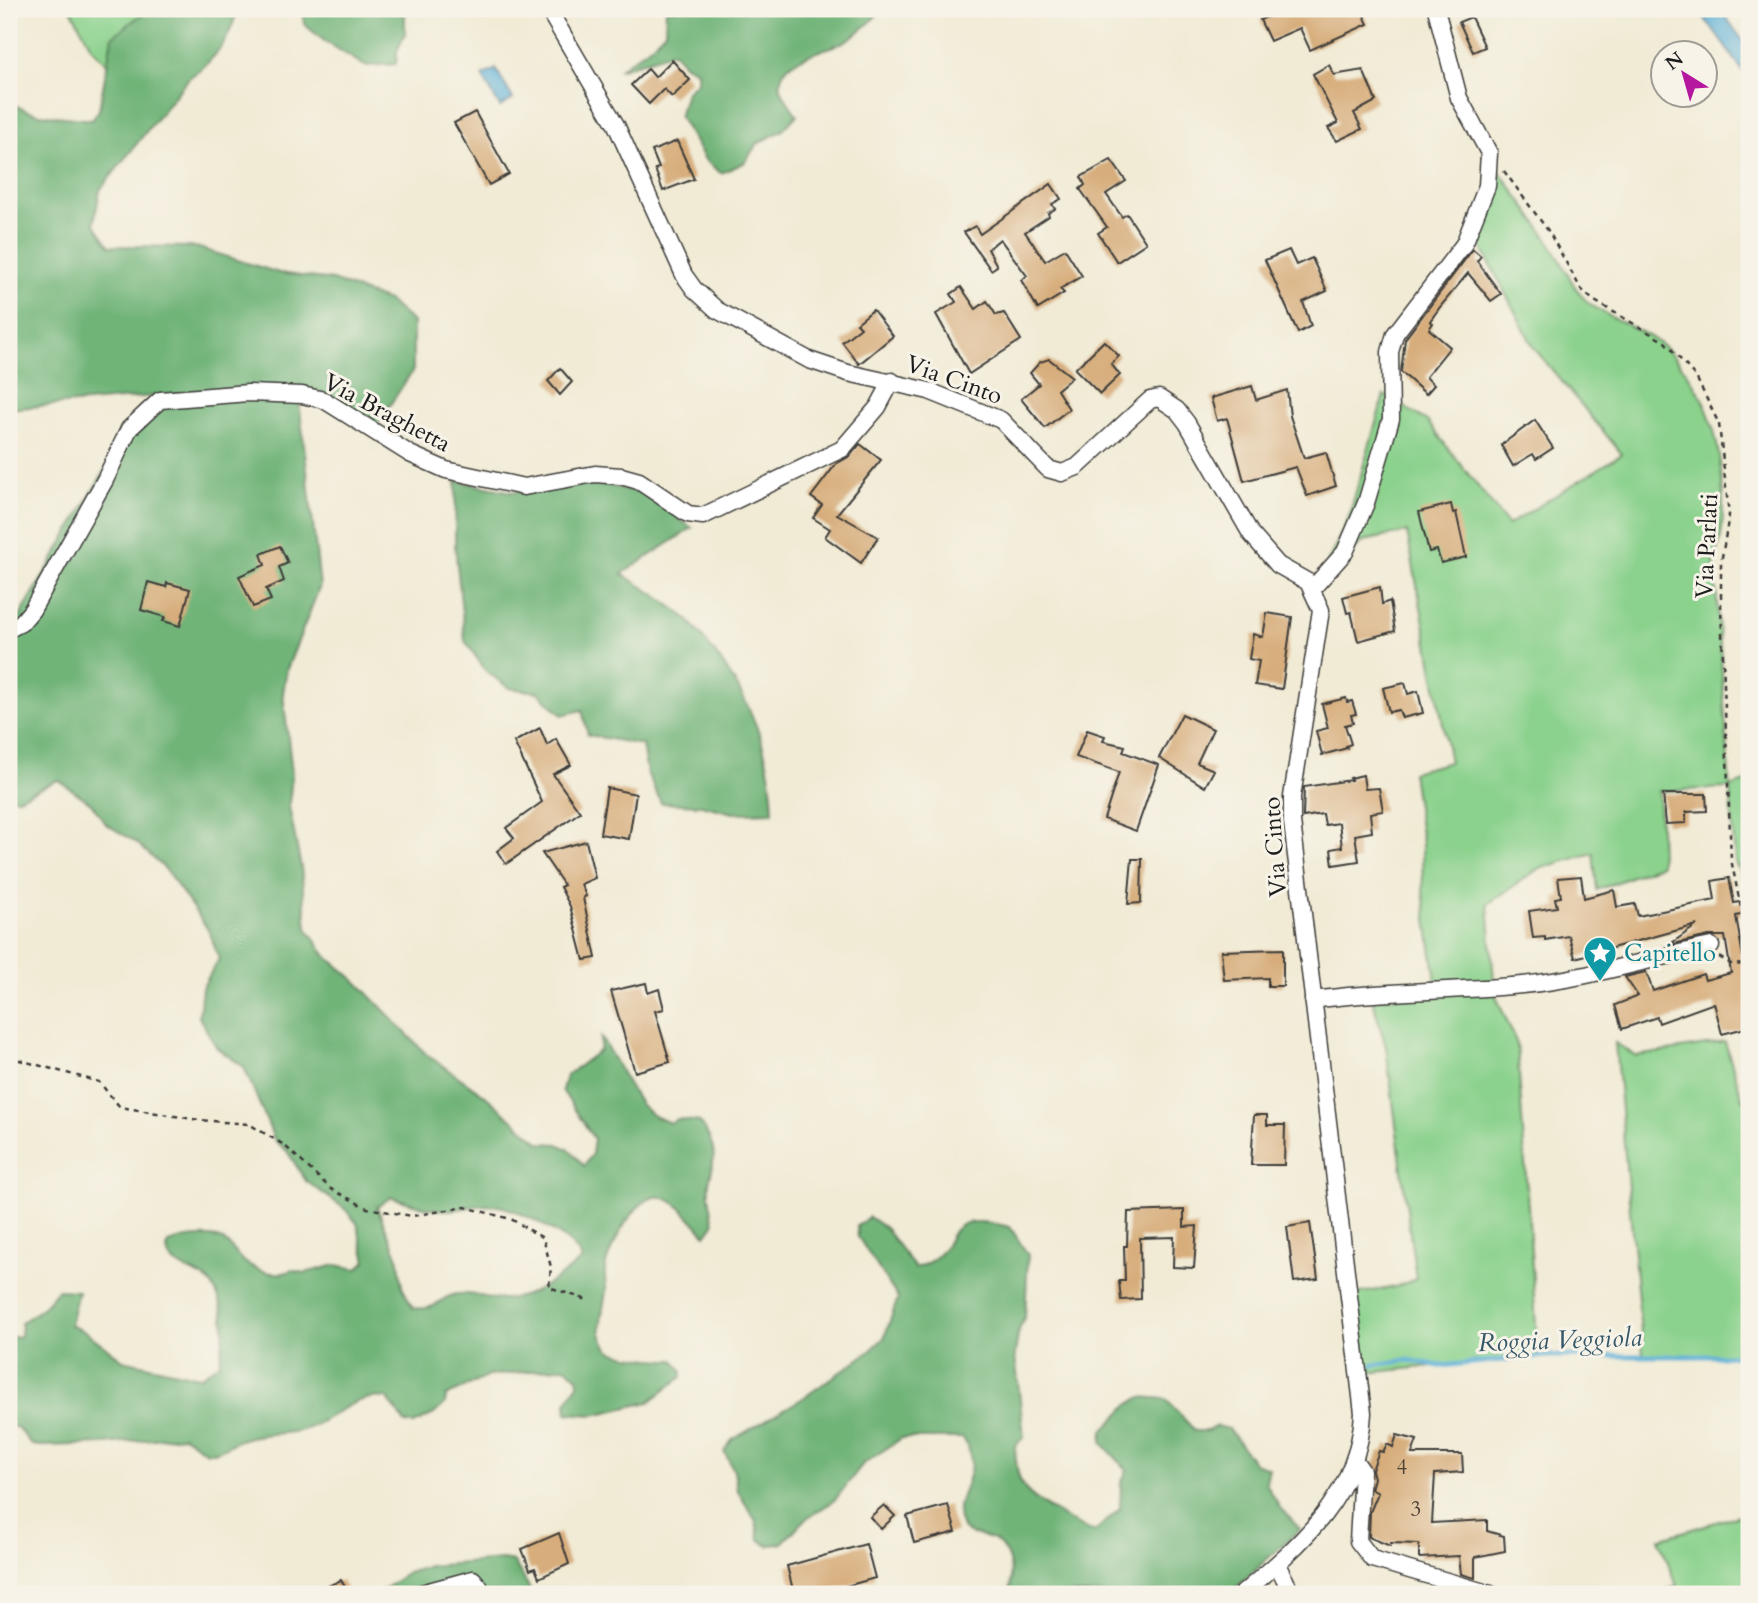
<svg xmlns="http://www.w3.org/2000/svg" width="1758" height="1603" font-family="Cardo,serif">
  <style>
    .green { fill: #8bd28d; stroke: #547754; stroke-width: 2 }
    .forest { fill: #70b478; stroke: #46684a; stroke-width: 2; fill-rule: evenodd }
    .water { fill: #59aed5; stroke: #3a6578; stroke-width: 2 }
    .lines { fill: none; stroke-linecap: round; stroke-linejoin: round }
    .stream { stroke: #59aed5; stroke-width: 5 }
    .building { fill: #d7ad7b }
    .minor-casing { stroke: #3c3b38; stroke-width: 19 }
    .path { stroke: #3c3b38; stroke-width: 2.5; stroke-dasharray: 5 5; stroke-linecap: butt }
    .minor { stroke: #fff; stroke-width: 16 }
    .labels { text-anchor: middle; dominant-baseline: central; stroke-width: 6; stroke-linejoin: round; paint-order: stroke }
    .number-label { font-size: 21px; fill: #4b4034 }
    .street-label { font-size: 24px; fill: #1c1c1c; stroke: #f7f3e8 }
    .culture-label { font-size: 24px; fill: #0d838f; stroke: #f7f3e8; text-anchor: start }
    .water-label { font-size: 26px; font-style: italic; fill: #345666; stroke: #f7f3e8 }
  </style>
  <rect width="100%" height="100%" fill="#f7f3e8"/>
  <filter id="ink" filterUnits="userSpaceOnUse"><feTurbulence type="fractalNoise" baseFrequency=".0143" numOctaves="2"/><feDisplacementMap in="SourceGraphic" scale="14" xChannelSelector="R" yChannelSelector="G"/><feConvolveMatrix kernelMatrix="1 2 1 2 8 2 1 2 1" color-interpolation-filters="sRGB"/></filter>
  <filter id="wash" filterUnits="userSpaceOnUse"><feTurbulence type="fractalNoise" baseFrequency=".00686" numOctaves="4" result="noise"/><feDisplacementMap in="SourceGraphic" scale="28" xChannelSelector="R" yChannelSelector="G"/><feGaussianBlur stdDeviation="1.57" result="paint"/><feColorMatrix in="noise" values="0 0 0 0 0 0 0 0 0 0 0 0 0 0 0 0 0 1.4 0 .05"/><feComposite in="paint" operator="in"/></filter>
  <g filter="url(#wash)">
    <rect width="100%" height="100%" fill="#f1ebd5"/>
    <!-- green -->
    <g class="green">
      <polygon points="71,9 149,9 112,37 109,67 91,47"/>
      <path d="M 1497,168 C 1516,194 1535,219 1552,246 C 1565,266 1572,289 1590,304 C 1614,322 1646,329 1668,351 C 1685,368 1703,394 1710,418 C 1722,453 1730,525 1714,559 L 1730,787 L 1749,781 L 1749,879 L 1744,880 L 1735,862 L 1730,788 L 1659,791 L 1661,865 L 1597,890 L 1593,853 L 1538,869 L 1488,904 L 1495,994 L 1517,1044 L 1538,1355 L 1367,1373 L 1354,1294 L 1395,1287 L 1416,1279 L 1386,1047 L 1372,998 L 1438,995 L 1423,892 L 1422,842 L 1412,772 L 1450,762 L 1407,532 L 1364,541 L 1317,586 L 1349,516 L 1384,395 L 1427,421 L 1508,525 L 1622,454 L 1534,348 L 1476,237 Z"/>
      <polygon points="1725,1042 1743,1100 1749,1100 1749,1355 1643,1355 1615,1043 1636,1056"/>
      <polygon points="1749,1512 1749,1594 1652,1594 1677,1586 1659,1539"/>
    </g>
    <!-- forest -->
    <g class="forest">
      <path d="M 149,9 L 237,9 C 231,39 214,61 189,78 L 100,190 L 94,223 L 110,246 L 196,247 L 279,273 L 332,280 L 388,301 L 413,322 L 413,370 L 377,425 L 327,396 L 244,388 L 9,409 L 9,101 C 33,119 63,115 92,120 L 99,110 L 112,37 Z"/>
      <polygon points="302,9 405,9 405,34 397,51 396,64 365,66 323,40 304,24"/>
      <path d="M 666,9 L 881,9 C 874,21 853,38 839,44 C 822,52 771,60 782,91 C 785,99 792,108 797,115 L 783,130 L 757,144 L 744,163 L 721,173 L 706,161 L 679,116 L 686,92 L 697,82 L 697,71 L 685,65 L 673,52 L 618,70 L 651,46 L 665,31 Z"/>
      <path d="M 233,396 L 299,400 L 320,586 L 287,669 L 283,693 L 292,773 L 289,807 L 301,867 L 307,928 L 325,955 L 358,983 L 426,1054 L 483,1094 L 540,1143 L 558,1144 L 570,1150 L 584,1166 L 592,1154 L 594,1139 L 562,1090 L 566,1076 L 600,1050 L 601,1037 L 640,1104 L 652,1115 L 670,1123 L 678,1119 L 700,1122 C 716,1145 716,1155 710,1178 C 706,1192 712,1210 714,1224 L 706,1235 C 693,1222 679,1201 661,1197 C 637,1192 609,1248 605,1268 C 604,1275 606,1283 606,1290 C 605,1303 599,1320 601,1333 C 602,1337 605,1344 608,1348 C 615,1357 661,1360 674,1360 L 682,1370 L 682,1377 L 649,1402 L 594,1415 L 567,1413 L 566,1403 L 578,1384 L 578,1377 L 565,1367 L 488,1376 L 446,1396 L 445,1404 L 434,1414 L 414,1424 L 405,1423 L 387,1398 C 352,1393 334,1420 303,1430 C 285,1435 260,1432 240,1440 C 230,1443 216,1456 205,1451 C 198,1447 191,1440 183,1436 L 104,1444 L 42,1446 L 32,1445 L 17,1427 L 9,1427 L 9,1338 L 20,1336 L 21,1323 L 42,1308 L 58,1290 L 78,1291 L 70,1325 L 86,1332 L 123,1360 L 199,1377 L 219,1364 C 225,1336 228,1310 212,1285 C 202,1269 161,1270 168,1243 C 183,1238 200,1235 217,1238 C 230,1241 232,1251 241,1259 C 254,1270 277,1278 292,1270 L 305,1273 L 336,1265 L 357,1269 L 366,1261 L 357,1223 L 345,1209 L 306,1181 L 287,1151 L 275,1141 L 244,1067 L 217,1048 L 199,1017 L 202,988 L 219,959 L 209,931 L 166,870 L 137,843 L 106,824 L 91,803 L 58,780 L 18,798 L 9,798 L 9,635 L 142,406 ZM 391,1197 C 409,1202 430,1211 449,1210 C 465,1209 483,1203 498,1206 C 518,1209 577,1239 582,1260 C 555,1279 530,1302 495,1299 C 481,1297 472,1292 457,1294 C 437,1297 441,1311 413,1308 L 402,1287 L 399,1260 L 377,1207 Z"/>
      <path d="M 456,481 L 513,492 L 591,482 L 642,493 L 692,528 L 622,574 C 645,588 668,602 688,620 C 697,628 704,640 712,649 C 750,698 771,749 773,812 L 733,813 L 701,805 L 661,803 L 647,773 L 642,745 L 588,735 L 582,710 L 562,715 L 538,692 L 509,688 L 486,671 L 465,641 L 455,545 Z"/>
      <path d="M 869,1217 L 885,1228 L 915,1268 C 970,1251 928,1207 1010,1227 L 1028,1255 L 1025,1317 L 1019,1329 L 1015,1354 L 1024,1437 L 1015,1446 C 1016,1461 1016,1476 1025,1489 C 1034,1500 1080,1530 1095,1531 L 1120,1509 L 1121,1483 L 1127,1470 L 1102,1443 L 1103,1431 L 1127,1406 L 1141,1397 L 1166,1399 L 1195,1431 L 1207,1431 L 1216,1426 L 1229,1429 L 1254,1463 L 1269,1468 L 1266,1483 L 1280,1508 L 1300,1529 L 1229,1594 L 1009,1594 C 1013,1578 1012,1555 998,1543 C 988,1534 966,1539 960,1523 C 950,1497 986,1474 963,1438 L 902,1438 L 863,1464 L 834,1501 L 808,1517 L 782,1543 L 768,1546 L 759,1539 L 756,1521 L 737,1490 L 734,1471 L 724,1451 L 732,1440 L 803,1398 L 869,1352 L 884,1338 L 898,1298 L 858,1237 L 857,1226 Z"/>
      <polygon points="502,1560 514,1562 533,1594 378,1594 407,1573 429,1566"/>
    </g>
    <!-- water -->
    <g class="water">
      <polygon points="1698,9 1720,9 1749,49 1749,80"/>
      <polygon points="496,69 513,99 500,107 482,76"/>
    </g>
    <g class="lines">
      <!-- stream -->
      <polyline class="stream" points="1373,1365 1408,1360 1440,1366 1547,1356 1749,1356"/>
    </g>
    <g id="blocks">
      <!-- building -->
      <g class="building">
        <polygon points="1285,9 1292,9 1294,14 1307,9 1361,9 1368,24 1310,50 1300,28 1270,41 1260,20"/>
        <polygon points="1471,17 1485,47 1473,52 1459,22"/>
        <polygon points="672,60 690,80 672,97 664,89 649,104 631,85 648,69 655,77"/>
        <polygon points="1329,65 1334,75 1363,70 1376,101 1354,113 1362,129 1337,141 1328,128 1338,123 1313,74"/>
        <polygon points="475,112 509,174 489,185 454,123"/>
        <polygon points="677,141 694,179 663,191 655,169 659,168 652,151"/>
        <polygon points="1111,160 1126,181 1106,194 1122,217 1127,214 1146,243 1117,262 1098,233 1107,227 1080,189 1085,185 1081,177"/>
        <polygon points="1051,184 1061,199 1052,204 1055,209 1048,213 1049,216 1025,232 1045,261 1065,249 1082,276 1060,289 1064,293 1038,309 1021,280 1027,276 1000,239 988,249 997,266 991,270 964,232 975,226 980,234"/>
        <polygon points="1473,249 1481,256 1477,261 1501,294 1491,301 1468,273 1440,307 1430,321 1433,323 1429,329 1450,347 1426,377 1434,385 1426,394 1401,372 1405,339"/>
        <polygon points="1289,250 1296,265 1312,258 1327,291 1303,302 1311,326 1298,333 1265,260"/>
        <polygon points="961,287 976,309 987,301 996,315 1004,313 1021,340 969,374 936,314 956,302 951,294"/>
        <polygon points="873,310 893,336 859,364 842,342 861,327 857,323"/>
        <polygon points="1104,341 1119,356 1111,364 1120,375 1100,394 1075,369"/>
        <polygon points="1049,359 1072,377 1057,390 1069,409 1045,428 1021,399 1039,384 1030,373 1040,362"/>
        <polygon points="560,368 572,382 560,395 548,381"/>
        <polygon points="1252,386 1256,400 1287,390 1290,416 1304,458 1326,452 1336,486 1307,496 1296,467 1244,481 1227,418 1217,421 1211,398"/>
        <polygon points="1535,420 1553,448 1536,459 1533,454 1513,466 1501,445"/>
        <polygon points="860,444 881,460 837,514 878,537 861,563 825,537 830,529 813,518 822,505 811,497 836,464 850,456"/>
        <polygon points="1451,504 1453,513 1456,512 1466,557 1441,563 1437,550 1429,552 1419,512"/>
        <polygon points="280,546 288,563 279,567 284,581 266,589 271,600 253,607 239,576 265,565 261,554"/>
        <polygon points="148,582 166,587 167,583 190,589 180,626 163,621 165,617 141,610"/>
        <polygon points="1380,587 1382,604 1390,601 1395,631 1358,641 1351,612 1347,613 1343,597"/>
        <polygon points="1267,613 1292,617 1282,689 1255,685 1259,661 1249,659 1253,634 1263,637"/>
        <polygon points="1405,683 1408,694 1418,691 1423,713 1402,718 1399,710 1389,712 1383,688"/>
        <polygon points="1346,698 1347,702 1352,701 1356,714 1351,715 1353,723 1345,725 1351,744 1346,746 1347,748 1322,755 1316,731 1328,728 1322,704"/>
        <polygon points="1182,714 1213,729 1197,763 1214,770 1205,787 1159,758"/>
        <polygon points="540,728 547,745 556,739 571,765 553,774 580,812 506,864 497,851 514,838 506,828 542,802 514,742"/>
        <polygon points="1087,730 1105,736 1103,741 1125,746 1123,752 1159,765 1136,831 1104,819 1119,772 1076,757"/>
        <polygon points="1363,775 1365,789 1379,788 1383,811 1370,813 1372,832 1355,835 1359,861 1333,865 1331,849 1342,847 1339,823 1325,825 1323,814 1303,817 1304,787 1351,780 1350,778"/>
        <polygon points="607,788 636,794 629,839 600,834"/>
        <polygon points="1663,794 1706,794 1707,811 1686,812 1686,823 1666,824"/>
        <polygon points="586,841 595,878 581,884 586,896 583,898 596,958 584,960 570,906 560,887 564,885 542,853"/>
        <polygon points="1132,859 1142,859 1141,903 1128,904"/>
        <polygon points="1581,876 1584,898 1614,890 1617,907 1635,904 1638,916 1715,900 1712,881 1729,878 1734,903 1749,900 1749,913 1736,916 1749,993 1749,1027 1722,1034 1714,1003 1659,1023 1657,1017 1622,1029 1615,1005 1638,996 1625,977 1646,972 1653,991 1703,974 1705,980 1731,973 1725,936 1709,936 1669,945 1697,925 1575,958 1569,936 1545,940 1545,937 1533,938 1529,911 1557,907 1555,898 1561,897 1558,878"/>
        <polygon points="1283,949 1283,986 1268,986 1268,978 1224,980 1221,951"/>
        <polygon points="646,983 648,993 659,989 664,1009 655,1011 670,1062 635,1072 611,991"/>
        <polygon points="1254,1115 1267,1115 1267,1125 1285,1125 1284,1165 1251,1165"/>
        <polygon points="1184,1210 1184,1227 1197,1226 1194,1268 1173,1267 1174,1237 1140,1238 1141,1299 1121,1300 1119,1281 1125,1281 1124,1246 1127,1246 1128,1212"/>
        <polygon points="1310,1223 1318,1279 1294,1282 1287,1227"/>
        <polygon points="1397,1435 1417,1440 1412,1454 1462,1454 1463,1472 1435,1474 1432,1523 1487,1520 1487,1531 1504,1536 1505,1551 1475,1557 1475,1578 1461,1574 1459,1556 1419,1558 1419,1544 1391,1543 1390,1546 1369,1537 1370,1512 1378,1493 1371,1489 1374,1478 1372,1470 1379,1451 1383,1452 1387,1444 1393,1447"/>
        <polygon points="884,1505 895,1516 881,1529 870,1517"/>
        <polygon points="948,1505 956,1532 914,1543 907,1516"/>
        <polygon points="559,1533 569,1564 539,1578 535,1568 530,1570 522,1549"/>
        <polygon points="866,1544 875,1578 818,1594 794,1594 787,1566"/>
        <polygon points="341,1580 347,1590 340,1594 311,1594"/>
      </g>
    </g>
  </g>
  <g filter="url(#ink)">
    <use href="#blocks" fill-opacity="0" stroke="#3c3b38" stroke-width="2"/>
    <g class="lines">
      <defs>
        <g id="minor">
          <path d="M 548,9 L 616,125 L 684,275 L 694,289 L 717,310 L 809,360 L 848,373 L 929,391 L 1001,420 L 1048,469 L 1062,473 L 1077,467 L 1150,400 L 1159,398 L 1177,410 L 1187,423 L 1251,534 L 1278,565 L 1308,582 L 1321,610 L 1292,797 L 1292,822 L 1363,1413 C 1359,1495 1301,1544 1242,1594"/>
          <polyline points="1313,588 1345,552 1366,503 1391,419 1390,352 1395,334 1464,244 1487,186 1489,153 1459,98 1436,9"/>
          <polyline points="9,629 21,623 32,610 105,480 129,429 160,400 248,393 302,395 324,400 410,454 446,470 524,487 595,474 621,476 639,481 688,514 703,516 842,449 878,407 892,381"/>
          <path d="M 1313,1000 C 1382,990 1452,992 1522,985 C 1586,979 1648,959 1711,946"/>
          <polyline points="1355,1461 1362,1471 1358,1541 1372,1559 1491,1594"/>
          <polyline points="1277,1564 1292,1594"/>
          <polyline points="418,1594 473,1579 479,1586 475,1594"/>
        </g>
      </defs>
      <!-- minor casing -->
      <use href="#minor" class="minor-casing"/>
      <!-- path -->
      <g class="path">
        <polyline points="1504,171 1549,232 1581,289 1593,300 1665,342 1696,377 1719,424 1729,515 1721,563 1721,608 1731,859 1749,948"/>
        <polyline points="1719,957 1731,964 1749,965"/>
        <polyline points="9,1057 99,1082 120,1107 199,1120 249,1124 284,1145 331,1189 367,1208 412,1216 465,1207 511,1219 543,1238 551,1267 549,1287 590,1301"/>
      </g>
      <!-- minor -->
      <use href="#minor" class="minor"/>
    </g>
  </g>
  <!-- icons -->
  <defs>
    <symbol id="sight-pin" viewBox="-11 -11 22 30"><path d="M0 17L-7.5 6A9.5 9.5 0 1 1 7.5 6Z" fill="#0f9aa8" stroke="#f7f3e8"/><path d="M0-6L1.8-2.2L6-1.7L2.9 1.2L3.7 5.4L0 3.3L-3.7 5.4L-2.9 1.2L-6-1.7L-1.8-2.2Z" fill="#fff"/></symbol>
  </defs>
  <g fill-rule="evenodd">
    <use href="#sight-pin" x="1581" y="934" width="38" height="52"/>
  </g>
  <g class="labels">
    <!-- number labels -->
    <g class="number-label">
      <text x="1402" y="1467">4</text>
      <text x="1416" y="1509">3</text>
    </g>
    <!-- street labels -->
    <g class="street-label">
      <text transform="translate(954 380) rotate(20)">Via Cinto</text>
      <text transform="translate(387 413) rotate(28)">Via Braghetta</text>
      <text transform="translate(1707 546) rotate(-87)">Via Parlati</text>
      <text transform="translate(1275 847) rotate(-94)">Via Cinto</text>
    </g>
    <!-- culture labels -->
    <g class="culture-label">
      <text x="1624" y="953">Capitello</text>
    </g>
    <!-- water labels -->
    <g class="water-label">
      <text transform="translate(1560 1340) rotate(-2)">Roggia Veggiola</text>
    </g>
  </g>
  <!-- margin -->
  <rect width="1758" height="1603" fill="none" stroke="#f7f3e8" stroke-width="35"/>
  <!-- north arrow -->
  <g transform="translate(1684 74) rotate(323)"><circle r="33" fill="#f7f3e8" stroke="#9f9d96" stroke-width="2"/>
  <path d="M0-5L12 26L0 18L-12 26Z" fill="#b5179e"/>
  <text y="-10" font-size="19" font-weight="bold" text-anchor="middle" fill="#1c1c1c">N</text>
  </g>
</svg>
